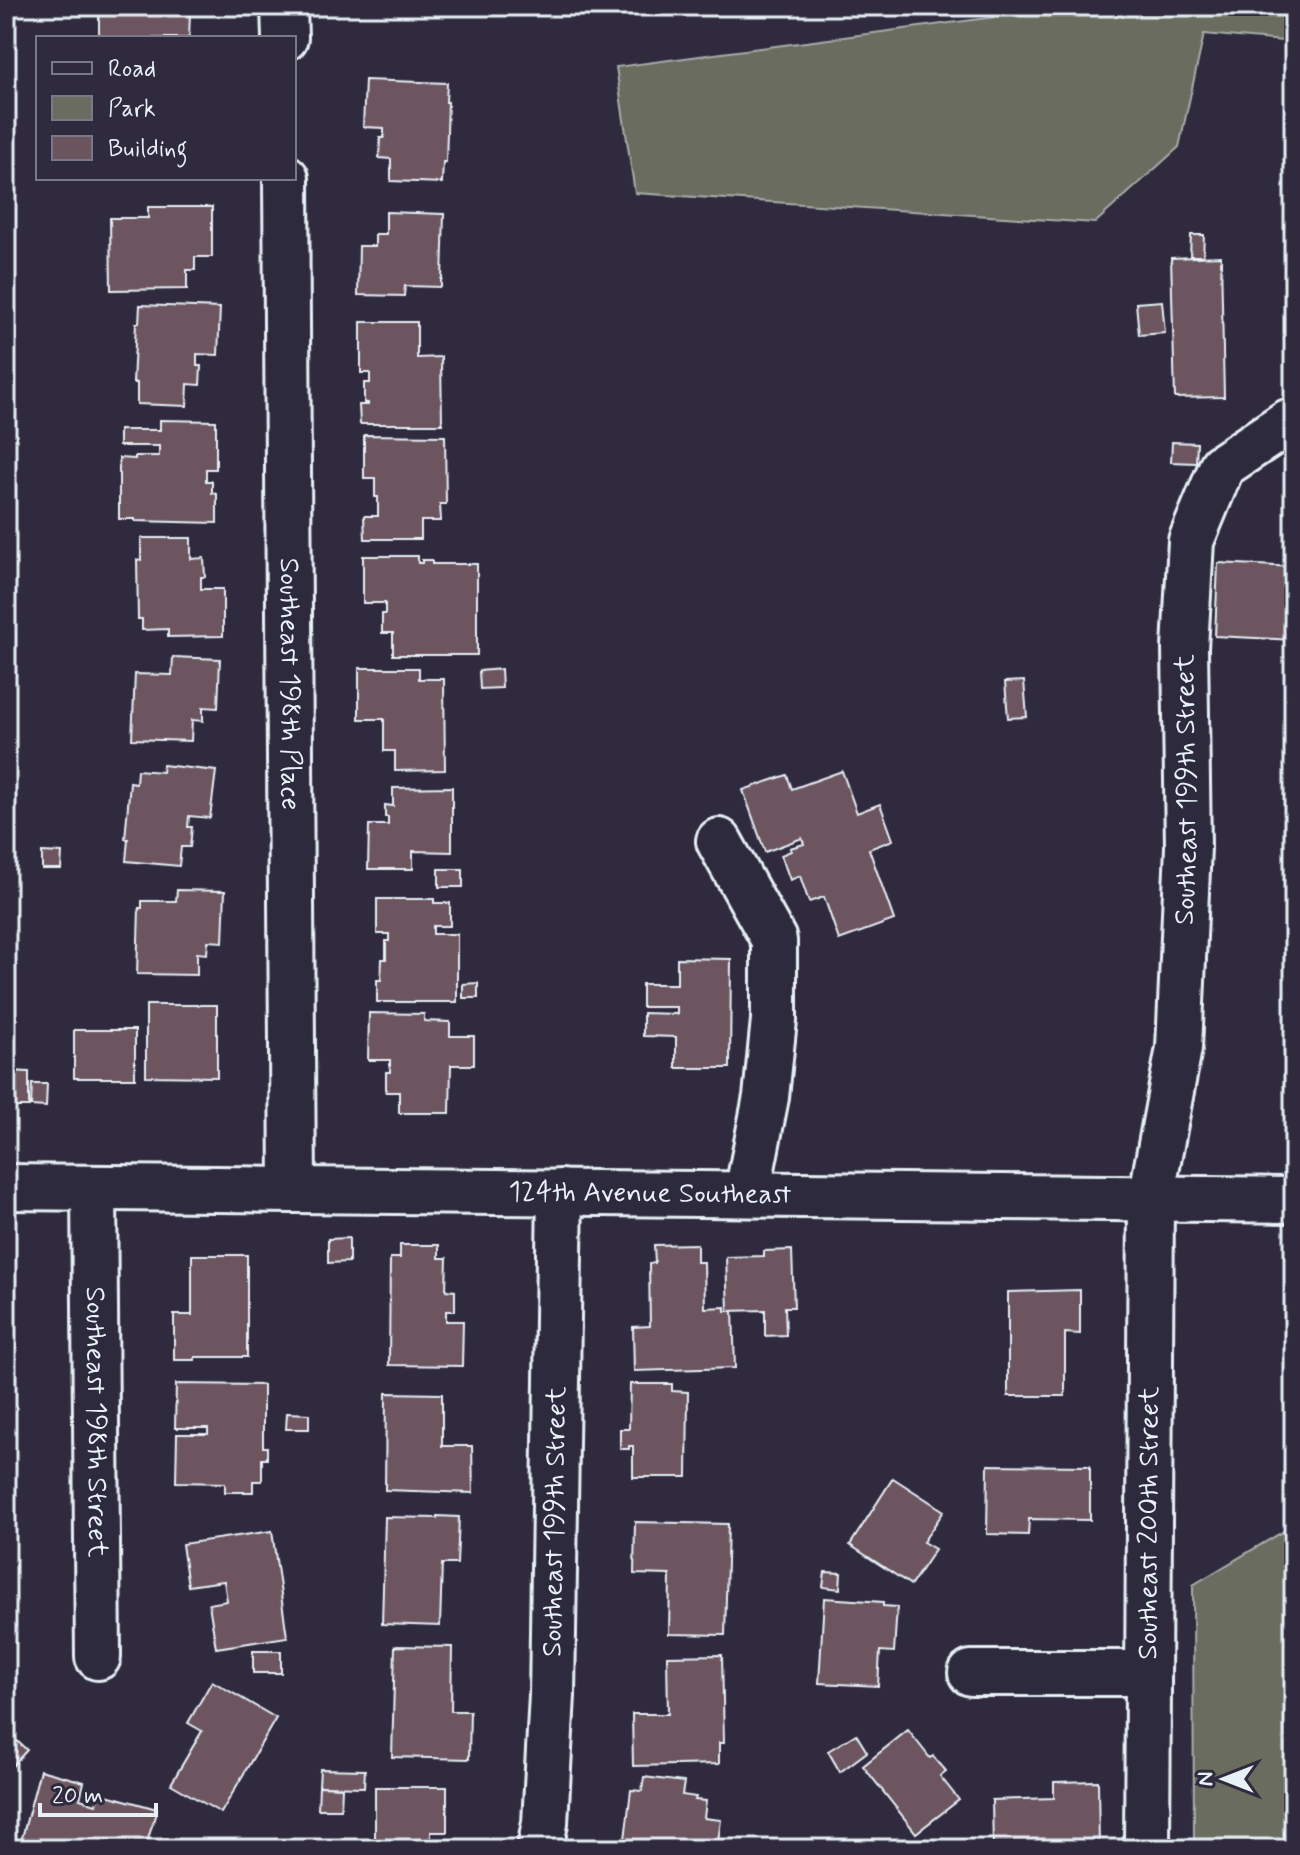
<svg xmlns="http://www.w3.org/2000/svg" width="1300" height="1855" font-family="Mynerve,sans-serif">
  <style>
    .green { fill: #696c5e; stroke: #a8aeab; stroke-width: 2 }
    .building { fill: #6c545e; stroke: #e8f1f8; stroke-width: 2 }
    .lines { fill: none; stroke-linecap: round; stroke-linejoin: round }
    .minor-casing { stroke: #e8f1f8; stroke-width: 50 }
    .minor { stroke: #2f2a3d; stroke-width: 44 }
    .labels { text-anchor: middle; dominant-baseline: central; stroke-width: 7; stroke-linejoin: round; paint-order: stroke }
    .street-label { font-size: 28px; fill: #e8f1f8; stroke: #2f2a3d }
  </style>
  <rect width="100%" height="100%" fill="#2f2a3d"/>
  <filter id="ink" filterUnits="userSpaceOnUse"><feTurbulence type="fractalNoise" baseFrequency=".0125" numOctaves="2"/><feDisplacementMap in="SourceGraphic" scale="16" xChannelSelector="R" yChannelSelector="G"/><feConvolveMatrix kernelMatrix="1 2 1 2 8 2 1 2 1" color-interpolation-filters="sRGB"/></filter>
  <g filter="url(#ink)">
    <!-- green -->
    <g class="green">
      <polygon points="1046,6 1294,6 1294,42 1204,34 1179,147 1095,223 635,193 616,67 1033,12"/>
      <polygon points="1294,1525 1294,1849 1194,1849 1193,1585"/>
    </g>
    <!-- building -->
    <g class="building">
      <polygon points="99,6 164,6 164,12 190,13 189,38 99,38"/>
      <polygon points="365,80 447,83 446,102 448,102 446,162 443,162 442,183 391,181 391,159 379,158 380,138 384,138 384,128 363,127"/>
      <polygon points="148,207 212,207 212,257 195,257 195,270 187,270 187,289 111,290 110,218 148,218"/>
      <polygon points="386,212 444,214 442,279 441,279 441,287 405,286 404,296 358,295 359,246 375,246 375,234 386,234"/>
      <polygon points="1191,235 1204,235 1203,256 1190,256"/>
      <polygon points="1221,256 1224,397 1175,398 1171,258"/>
      <polygon points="1162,301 1165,333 1139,335 1136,303"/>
      <polygon points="140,305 220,308 218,355 197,354 197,366 201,366 200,385 188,384 187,406 137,404 137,383 133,383 136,323 139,323"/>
      <polygon points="361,322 417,322 417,358 441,357 442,424 360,424 359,405 368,405 368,403 364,403 364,383 370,383 370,373 361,373"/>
      <polygon points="160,420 216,421 216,469 206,469 206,481 212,481 212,493 217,494 217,523 135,521 135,519 119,519 119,458 135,459 135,456 159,456 159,446 119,446 119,430 160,430"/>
      <polygon points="364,435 445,436 446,504 440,504 441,521 421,521 421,539 365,539 364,516 378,516 378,497 375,497 375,478 364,478"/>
      <polygon points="1172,442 1197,443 1196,463 1171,462"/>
      <polygon points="141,538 191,538 191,559 204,558 205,577 201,577 201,589 223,589 223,636 168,637 168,629 142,630 142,619 138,619 137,560 141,560"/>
      <polygon points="363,556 418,556 418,563 422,563 422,560 432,560 432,564 477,564 477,655 393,655 393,633 382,633 382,614 385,614 385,603 363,603"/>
      <polygon points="1218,563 1294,567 1294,640 1215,636"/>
      <polygon points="173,657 220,659 218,708 203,707 203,721 192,720 191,741 132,739 135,674 172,675"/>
      <polygon points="359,668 419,668 419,679 444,679 445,770 395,771 395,751 384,751 384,719 359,719"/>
      <polygon points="501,669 502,688 480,689 479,671"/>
      <polygon points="1024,681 1027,717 1008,718 1005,682"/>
      <polygon points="163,765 216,771 210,818 189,816 188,827 192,827 190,847 181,847 179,866 126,861 128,839 125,839 130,782 136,783 137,770 162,772"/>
      <polygon points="842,771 857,813 880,804 893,840 869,849 894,920 839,940 824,897 809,902 800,876 790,880 781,855 791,851 790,848 804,844 802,838 765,852 743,790 787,775 792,789"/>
      <polygon points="452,787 452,852 413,851 413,869 368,869 369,825 388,825 388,817 385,817 385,805 393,806 393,788"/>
      <polygon points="42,852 62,853 61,869 42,869"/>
      <rect x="439" y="869" width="24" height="18"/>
      <polygon points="177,890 225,891 223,942 208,941 207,954 197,953 197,975 137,974 139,908 142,908 142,901 176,901"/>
      <polygon points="377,899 434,899 434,903 450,903 450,926 433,926 433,934 457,934 457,1002 377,1002 377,980 381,980 382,959 386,959 386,941 389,941 389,934 377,934"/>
      <polygon points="677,958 731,959 730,1068 676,1068 676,1037 643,1036 643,1013 677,1014 677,1007 642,1007 642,984 677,984"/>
      <polygon points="478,983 478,998 463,998 463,984"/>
      <polygon points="146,1005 217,1005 217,1077 146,1076"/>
      <polygon points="369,1013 424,1014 424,1021 450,1022 450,1036 474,1036 474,1065 451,1065 450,1113 399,1113 399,1092 386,1092 386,1072 390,1072 390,1060 368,1060"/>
      <rect x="74" y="1030" width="61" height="48"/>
      <polygon points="9,1071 29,1072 29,1107 9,1107"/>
      <polygon points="32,1084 47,1084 46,1107 31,1106"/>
      <polygon points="349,1238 349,1262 328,1263 328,1239"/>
      <polygon points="697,1244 697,1262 704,1262 705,1308 725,1307 725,1311 733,1311 735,1368 634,1371 633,1327 650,1326 649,1264 655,1263 654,1245"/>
      <polygon points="400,1245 439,1245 439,1258 447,1258 446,1290 455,1291 455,1311 446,1311 446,1321 463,1321 462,1366 389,1365 390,1258 400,1258"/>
      <polygon points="792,1250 794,1307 785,1307 786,1335 765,1336 765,1310 728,1311 726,1257 764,1256 764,1251"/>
      <polygon points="192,1255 247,1255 247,1357 195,1357 195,1360 174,1360 174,1315 192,1315"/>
      <polygon points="1080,1290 1080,1334 1065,1333 1065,1396 1008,1396 1008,1292"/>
      <rect x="6" y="1318" width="8" height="46"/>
      <polygon points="176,1384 263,1385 263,1447 267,1447 267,1459 262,1459 262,1481 253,1481 253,1492 225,1492 225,1483 176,1482 177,1434 208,1434 208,1428 175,1428"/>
      <polygon points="630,1384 672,1384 672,1391 688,1392 687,1477 633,1477 633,1446 629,1446 629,1449 620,1449 620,1429 629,1429"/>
      <polygon points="386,1393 442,1394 442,1446 472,1446 473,1493 385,1490"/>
      <polygon points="287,1413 309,1414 309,1429 286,1429"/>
      <polygon points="988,1465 1090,1466 1090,1520 1029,1519 1028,1535 987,1534"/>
      <polygon points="893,1478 944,1511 923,1542 935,1549 911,1585 850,1545"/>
      <polygon points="437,1516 459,1517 457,1564 442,1564 440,1626 382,1624 385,1517 437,1518"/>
      <polygon points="635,1522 728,1524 725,1635 669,1634 670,1575 634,1574"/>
      <polygon points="272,1531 287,1637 216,1648 209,1604 227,1601 224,1581 188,1586 182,1544"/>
      <polygon points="825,1572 841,1573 840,1589 823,1587"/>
      <polygon points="824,1598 883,1602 883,1606 897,1607 894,1652 880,1651 878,1686 819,1683"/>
      <polygon points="395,1646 452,1647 451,1711 470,1711 469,1759 392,1757"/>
      <rect x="253" y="1651" width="28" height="22"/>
      <polygon points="722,1655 724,1743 719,1743 719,1764 633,1766 632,1714 668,1714 667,1656"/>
      <polygon points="212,1681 276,1718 221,1813 171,1784 202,1731 188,1723"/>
      <polygon points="908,1730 930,1758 933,1756 946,1771 940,1776 959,1800 916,1833 863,1766"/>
      <polygon points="6,1731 27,1750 6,1773"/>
      <polygon points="856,1734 867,1752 840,1772 828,1751"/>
      <polygon points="320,1769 365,1770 364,1787 319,1786"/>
      <polygon points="40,1770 84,1782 80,1799 96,1804 99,1793 157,1809 145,1849 19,1849"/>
      <polygon points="644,1777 684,1782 682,1795 696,1797 695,1800 706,1801 704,1818 721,1820 717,1849 659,1849 660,1843 625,1839 631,1790 642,1791"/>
      <polygon points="1098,1781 1099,1849 993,1849 992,1800 1054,1798 1054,1782"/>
      <polygon points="319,1786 342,1787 341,1809 318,1809"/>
      <polygon points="375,1787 447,1787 447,1832 431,1832 431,1849 375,1849"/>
    </g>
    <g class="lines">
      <defs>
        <g id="minor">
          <polyline points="284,6 285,38"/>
          <path id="s1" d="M 286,178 L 293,1190"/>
          <polyline points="719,841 774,940 774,1020 766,1097 747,1194"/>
          <path id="s2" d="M 6,1187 L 1294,1200"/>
          <path id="s3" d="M 94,1188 L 98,1657"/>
          <polyline points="971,1673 1148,1673"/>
          <path id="s4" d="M 540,1849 L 545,1823 L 552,1695 L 560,1192"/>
          <path id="s5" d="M 1147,1849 L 1151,1199 L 1179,1048 L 1188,847 L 1185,648 L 1191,541 L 1222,466 L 1288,422"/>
        </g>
      </defs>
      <!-- minor casing -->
      <use href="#minor" class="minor-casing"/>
      <!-- minor -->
      <use href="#minor" class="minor"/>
    </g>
  </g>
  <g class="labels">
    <!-- street labels -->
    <g class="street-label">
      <text stroke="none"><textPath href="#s1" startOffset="506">Southeast 198th Place</textPath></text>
      <text stroke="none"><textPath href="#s5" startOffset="1062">Southeast 199th Street</textPath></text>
      <text stroke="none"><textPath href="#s2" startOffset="644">124th Avenue Southeast</textPath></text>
      <text stroke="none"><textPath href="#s3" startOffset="234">Southeast 198th Street</textPath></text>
      <text stroke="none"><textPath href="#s4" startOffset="328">Southeast 199th Street</textPath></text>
      <text stroke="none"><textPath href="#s5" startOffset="326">Southeast 200th Street</textPath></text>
    </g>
  </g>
  <!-- margin -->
  <rect width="1300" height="1855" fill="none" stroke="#2f2a3d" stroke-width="32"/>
  <rect x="16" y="16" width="1268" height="1823" fill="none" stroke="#e8f1f8" stroke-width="3" filter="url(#ink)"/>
  <!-- legend -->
  <rect x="36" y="36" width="260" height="144" fill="#2f2a3d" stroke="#797a88" stroke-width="2"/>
  <rect x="52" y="62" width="40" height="12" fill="#2f2a3d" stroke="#797a88" stroke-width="2"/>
  <text x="108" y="76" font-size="24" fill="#e8f1f8">Road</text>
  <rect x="52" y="96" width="40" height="24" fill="#696c5e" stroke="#797a88" stroke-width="2"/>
  <text x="108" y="116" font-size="24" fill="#e8f1f8">Park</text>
  <rect x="52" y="136" width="40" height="24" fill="#6c545e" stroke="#797a88" stroke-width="2"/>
  <text x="108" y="156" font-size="24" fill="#e8f1f8">Building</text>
  <!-- north arrow -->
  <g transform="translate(1224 1779) rotate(270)" stroke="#2f2a3d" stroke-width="6" paint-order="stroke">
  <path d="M0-6L14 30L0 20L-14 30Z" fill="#e8f1f8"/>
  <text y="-12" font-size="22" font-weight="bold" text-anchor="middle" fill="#e8f1f8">N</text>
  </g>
  <!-- scale -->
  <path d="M40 1803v12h116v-12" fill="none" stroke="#e8f1f8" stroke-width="4"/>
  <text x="52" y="1803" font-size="24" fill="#e8f1f8" stroke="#2f2a3d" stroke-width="6" paint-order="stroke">20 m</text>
</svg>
